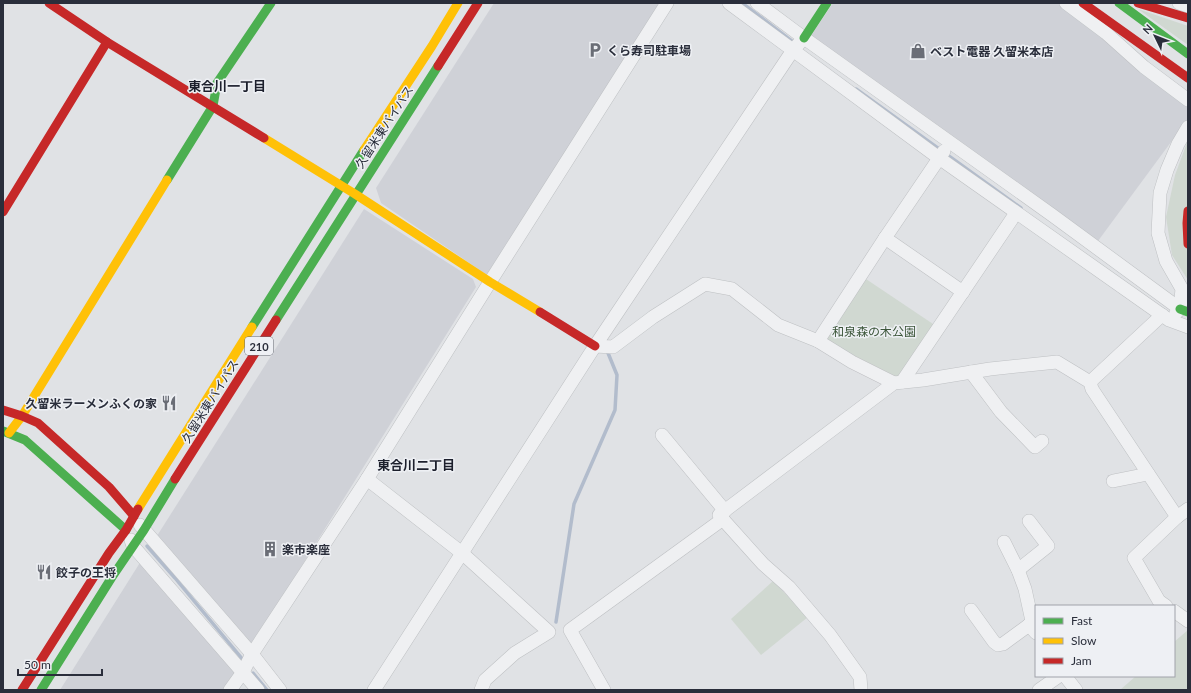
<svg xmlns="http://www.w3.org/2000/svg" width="1191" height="693" font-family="Lato,'Noto Sans JP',sans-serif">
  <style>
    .built { fill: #cfd1d7 }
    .green { fill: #d0d8d1 }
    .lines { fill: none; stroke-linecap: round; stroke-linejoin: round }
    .stream { stroke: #b2bccc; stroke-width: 3.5 }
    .street-casing { stroke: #bec0c3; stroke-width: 14 }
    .street { stroke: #eff0f2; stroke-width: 13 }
    .fast { stroke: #4caf50; stroke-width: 9 }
    .slow { stroke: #ffc107; stroke-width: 9 }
    .jam { stroke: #c62828; stroke-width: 9 }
    .labels { text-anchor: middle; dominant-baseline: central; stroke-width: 3; stroke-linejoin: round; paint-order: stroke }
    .shield { fill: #eef0f4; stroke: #656872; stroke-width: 1 }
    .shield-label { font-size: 11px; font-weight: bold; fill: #2a2e3b }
    .poi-label { font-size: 12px; font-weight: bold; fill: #2a2e3b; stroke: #eef0f4; text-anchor: start }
    .street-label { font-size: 12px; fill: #2a2e3b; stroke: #eef0f4 }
    .park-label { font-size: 12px; fill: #3b5539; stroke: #eef0f4 }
    .neighbourhood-label { font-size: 13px; font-weight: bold; fill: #1c1f2c; stroke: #eef0f4 }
  </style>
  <rect width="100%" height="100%" fill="#e0e2e5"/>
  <!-- built -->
  <g class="built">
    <polygon points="494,3 663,3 487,275 381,203 376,188"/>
    <polygon points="833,3 1059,3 1103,35 1187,104 1188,119 1098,241 811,36"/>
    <polygon points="364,209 473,279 476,287 251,647 155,539"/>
    <polygon points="141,561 239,671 227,690 60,690"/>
  </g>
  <!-- green -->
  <g class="green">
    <polygon points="1138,9 1188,26 1188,45"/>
    <polygon points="1188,140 1188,280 1172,255 1166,217 1175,175"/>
    <polygon points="860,275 939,328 902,382 818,341"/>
    <polygon points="773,581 808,617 761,655 731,619"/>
    <polygon points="1188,630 1188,690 1120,690 1136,676 1174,676 1174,642"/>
  </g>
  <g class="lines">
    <!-- stream -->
    <g class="stream">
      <polyline points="742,3 793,42"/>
      <polyline points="856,89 1021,208"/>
      <polyline points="147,546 175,578 244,661"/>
      <polyline points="556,622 574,504 615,410 617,375 608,353"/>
      <polyline points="253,673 267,690"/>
    </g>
    <defs>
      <g id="street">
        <polyline points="729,3 939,158 1169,320 1188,327"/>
        <polyline points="757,3 804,38 1052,215 1180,309"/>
        <polyline points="1066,3 1106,33 1144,67 1188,100"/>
        <polyline points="1179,3 1188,6"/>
        <polyline points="804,38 793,50 595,346 613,347 653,317 705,284 732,289 778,325 818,341 852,362 894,383"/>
        <polyline points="885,238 963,292"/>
        <polyline points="1176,313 1180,309 1182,289 1166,261 1158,233 1160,193 1167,170 1178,144 1188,127"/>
        <polyline points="818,341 885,238 944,151"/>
        <polyline points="971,372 1001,412 1035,447 1042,441"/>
        <polyline points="902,382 1016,213"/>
        <polyline points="1090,382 1162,315"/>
        <polyline points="662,435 725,511"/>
        <polyline points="367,479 462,553 549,632 515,653 485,680 481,690"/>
        <polyline points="1113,481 1148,474"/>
        <polyline points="140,525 252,654 280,690"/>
        <polyline points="131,540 133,546 258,690"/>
        <polyline points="1004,542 1018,570 1025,589 1032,621 1029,625"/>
        <polyline points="1018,570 1048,546 1029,521"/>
        <polyline points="1166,606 1159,601 1134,558 1177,517 1188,509"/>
        <polyline points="971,610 994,642 998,645 1003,644 1029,625 1036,633"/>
        <polyline points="1174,611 1188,621"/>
        <polyline points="1065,676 1076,690"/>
        <polyline points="230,690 243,672 252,654 367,479 490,282 667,3"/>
        <polyline points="374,690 595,346"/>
        <polyline points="604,690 570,630 723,519"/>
        <polyline points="861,690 860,677 830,635 789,587 763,564 719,515 894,383 923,380 990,369 1057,362 1090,382 1092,389 1177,517"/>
        <polyline points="1039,690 1059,676"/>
      </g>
    </defs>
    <!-- street casing -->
    <use href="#street" class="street-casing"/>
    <!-- street -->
    <use href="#street" class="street"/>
    <!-- fast -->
    <g class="fast">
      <polyline points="1119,3 1188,54"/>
      <polyline points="804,38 827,3"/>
      <polyline points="167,180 213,106 217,83 271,3"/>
      <polyline points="1180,309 1188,312"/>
      <polyline points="276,320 438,66"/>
      <polyline points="252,327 364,150"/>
      <polyline points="3,431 25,440 126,530"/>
      <polyline points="41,690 112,577 144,530 175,479"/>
    </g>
    <!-- slow -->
    <g class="slow">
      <polyline points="264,138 355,194 490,282 540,312"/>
      <polyline points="364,150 432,46 458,3"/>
      <polyline points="9,433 22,416 167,180"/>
      <polyline points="138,509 252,327"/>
    </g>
    <!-- jam -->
    <g class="jam">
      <polyline points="49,3 107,42 264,138"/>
      <polyline points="1083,3 1188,78"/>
      <polyline points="1138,3 1188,18"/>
      <polyline points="438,66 478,3"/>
      <polyline points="1188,211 1187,223 1188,244"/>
      <polyline points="3,212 107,42"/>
      <polyline points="540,312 595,346"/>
      <polyline points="3,410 22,416 38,423 109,487 134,516"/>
      <polyline points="175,479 276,320"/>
      <polyline points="22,690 109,553 126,530 138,509"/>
    </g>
  </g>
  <!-- icons -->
  <defs>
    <symbol id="parking-bare" viewBox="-9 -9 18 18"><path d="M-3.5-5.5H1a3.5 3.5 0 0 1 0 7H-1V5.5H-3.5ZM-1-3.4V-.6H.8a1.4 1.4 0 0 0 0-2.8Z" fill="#6a6d76" stroke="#eef0f4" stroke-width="2.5" paint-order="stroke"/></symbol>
    <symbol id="shop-bare" viewBox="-9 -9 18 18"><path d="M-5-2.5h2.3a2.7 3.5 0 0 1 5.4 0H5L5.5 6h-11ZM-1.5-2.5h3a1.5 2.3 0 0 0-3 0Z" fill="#6a6d76" stroke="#eef0f4" stroke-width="2.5" paint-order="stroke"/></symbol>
    <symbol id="restaurant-bare" viewBox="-9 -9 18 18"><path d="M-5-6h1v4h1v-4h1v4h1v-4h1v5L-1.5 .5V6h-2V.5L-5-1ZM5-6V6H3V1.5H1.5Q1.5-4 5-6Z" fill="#6a6d76" stroke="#eef0f4" stroke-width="2.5" paint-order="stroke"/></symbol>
    <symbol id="building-bare" viewBox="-9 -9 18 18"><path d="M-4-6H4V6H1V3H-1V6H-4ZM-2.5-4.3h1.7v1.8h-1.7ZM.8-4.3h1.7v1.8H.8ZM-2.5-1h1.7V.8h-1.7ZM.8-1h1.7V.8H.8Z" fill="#6a6d76" stroke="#eef0f4" stroke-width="2.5" paint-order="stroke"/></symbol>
  </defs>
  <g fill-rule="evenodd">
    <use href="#parking-bare" x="584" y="39" width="22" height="22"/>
    <use href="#shop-bare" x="907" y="40" width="22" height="22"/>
    <use href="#restaurant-bare" x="158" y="392" width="22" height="22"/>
    <use href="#building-bare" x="259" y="538" width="22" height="22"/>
    <use href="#restaurant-bare" x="33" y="561" width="22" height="22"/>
  </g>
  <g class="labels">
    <!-- shield labels -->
    <rect class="shield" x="245" y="337" width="28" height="18" rx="3"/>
    <g class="shield-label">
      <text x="259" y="346">210</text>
    </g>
    <!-- poi labels -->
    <g class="poi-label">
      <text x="607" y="50">くら寿司駐車場</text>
      <text x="930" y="51">ベスト電器 久留米本店</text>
      <text x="157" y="403" text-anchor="end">久留米ラーメンふくの家</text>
      <text x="282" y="549">楽市楽座</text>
      <text x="56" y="572">餃子の王将</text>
    </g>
    <!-- street labels -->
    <g class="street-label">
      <text transform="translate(384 127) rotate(-57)">久留米東バイパス</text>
      <text transform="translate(210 401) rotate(-58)">久留米東バイパス</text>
    </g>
    <!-- park labels -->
    <g class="park-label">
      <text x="874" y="331">和泉森の木公園</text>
    </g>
    <!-- neighbourhood labels -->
    <g class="neighbourhood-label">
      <text x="227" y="86">東合川一丁目</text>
      <text x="416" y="465">東合川二丁目</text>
    </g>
  </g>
  <!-- border -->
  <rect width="1191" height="693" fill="none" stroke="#2a2e3b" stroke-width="8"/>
  <!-- legend -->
  <rect x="1035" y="605" width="140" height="72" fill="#eef0f4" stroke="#a0a2aa"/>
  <rect x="1043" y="618" width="20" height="6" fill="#4caf50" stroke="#a0a2aa"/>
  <text x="1071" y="625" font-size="12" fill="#2a2e3b">Fast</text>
  <rect x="1043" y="638" width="20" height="6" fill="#ffc107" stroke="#a0a2aa"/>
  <text x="1071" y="645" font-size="12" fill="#2a2e3b">Slow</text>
  <rect x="1043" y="658" width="20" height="6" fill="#c62828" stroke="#a0a2aa"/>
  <text x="1071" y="665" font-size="12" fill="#2a2e3b">Jam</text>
  <!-- north arrow -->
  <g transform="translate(1155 36) rotate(313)" stroke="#eef0f4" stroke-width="3" paint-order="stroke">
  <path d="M0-3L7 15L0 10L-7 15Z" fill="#2a2e3b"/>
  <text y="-6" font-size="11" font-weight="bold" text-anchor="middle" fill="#2a2e3b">N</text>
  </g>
  <!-- scale -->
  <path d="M18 669v6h84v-6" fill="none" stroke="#2a2e3b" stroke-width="2"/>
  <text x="24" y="669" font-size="12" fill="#2a2e3b" stroke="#eef0f4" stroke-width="3" paint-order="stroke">50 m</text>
</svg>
